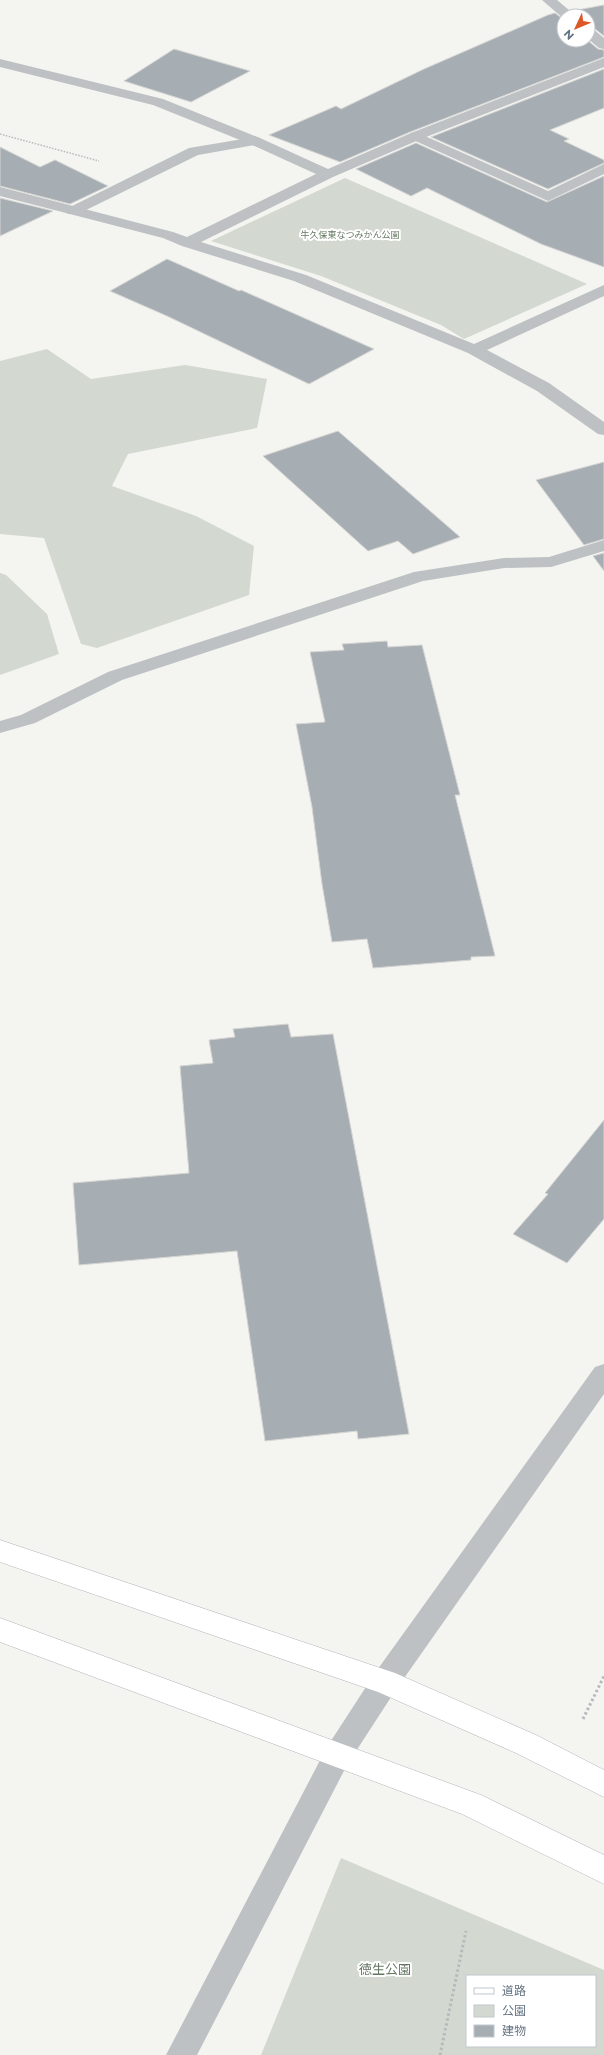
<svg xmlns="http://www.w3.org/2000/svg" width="604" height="2055" font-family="Montserrat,'Noto Sans JP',sans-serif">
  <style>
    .green { fill: #d3d9d0; fill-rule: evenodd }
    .building { fill: #a6adb3; stroke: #d5d5d3 }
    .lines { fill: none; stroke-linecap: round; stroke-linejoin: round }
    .secondary-casing { stroke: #b2b6bb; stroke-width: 1 }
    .path-far1 { stroke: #b7babc; stroke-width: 1.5; stroke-dasharray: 1.5 1.5; stroke-linecap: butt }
    .path { stroke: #b7babc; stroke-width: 3; stroke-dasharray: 2.5 2.5; stroke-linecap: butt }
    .lane { fill: #bdc1c4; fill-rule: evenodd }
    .street { fill: #bdc1c4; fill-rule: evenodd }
    .secondary { fill: #fff; fill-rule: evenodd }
    .labels { text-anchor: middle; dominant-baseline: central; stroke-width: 4; stroke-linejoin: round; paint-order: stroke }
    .far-park-label { font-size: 9px; fill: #667863; stroke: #fff }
    .near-park-label { font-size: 13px; fill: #667863; stroke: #fff }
  </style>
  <rect width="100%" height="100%" fill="#f4f4f0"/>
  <!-- green -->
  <g class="green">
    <polygon points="345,178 587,284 464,339 441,325 321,276 211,241"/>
    <polygon points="47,349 91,379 185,365 267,379 257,428 128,454 112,486 196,516 254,546 249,595 97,648 81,644 44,538 0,534 0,361"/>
    <polygon points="0,573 6,575 47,614 59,654 0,675"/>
    <path d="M 341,1858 L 604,1970 L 604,2055 L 261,2055 ZM 467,1976 L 595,1976 L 595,2046 L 467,2046 Z"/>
  </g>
  <!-- building -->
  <g class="building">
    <polygon points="604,5 604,36 594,28 588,27 588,16 577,16 572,11"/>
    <polygon points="555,13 564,20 564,40 587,40 598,49 604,50 604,57 410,132 340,162 269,135 336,106 341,109 424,69 548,15"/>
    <polygon points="174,49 250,71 191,102 124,81"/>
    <polygon points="604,69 604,108 550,130 569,139 564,141 604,160 604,163 548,189 431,137"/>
    <polygon points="416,143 547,202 604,176 604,267 541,244 427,188 411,196 356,169"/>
    <polygon points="0,147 40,167 55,160 108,186 70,204 0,186"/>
    <polygon points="0,198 53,211 0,236"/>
    <polygon points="167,259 239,291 241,290 374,349 309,384 167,316 110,291"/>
    <polygon points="338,431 460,537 413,554 398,541 368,551 263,456"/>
    <polygon points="604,462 604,539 584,545 536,480"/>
    <polygon points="604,553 604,571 593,556"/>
    <polygon points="387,641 388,647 422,645 460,795 455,795 495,956 471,957 471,960 373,968 367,939 332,942 322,884 312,807 296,724 325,722 310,652 344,650 342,644"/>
    <polygon points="288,1024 291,1037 333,1034 409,1434 358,1439 357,1431 265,1441 237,1251 79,1265 73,1183 189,1173 180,1066 213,1063 209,1040 235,1037 233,1029"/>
    <polygon points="604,1120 604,1219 567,1263 513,1234 548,1194 545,1193"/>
  </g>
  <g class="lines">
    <defs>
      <g id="secondary">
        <polygon points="0,1540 395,1673 536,1735 604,1770 604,1797 516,1753 378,1692 0,1562"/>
        <polygon points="0,1618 481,1795 604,1855 604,1884 462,1814 0,1642"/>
      </g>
    </defs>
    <!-- secondary casing -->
    <use href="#secondary" class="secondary-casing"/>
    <!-- path-far1 -->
    <polyline class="path-far1" points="0,134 99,161"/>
    <!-- path -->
    <g class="path">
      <polyline points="583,1719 604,1676"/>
      <polyline points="440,2055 466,1931"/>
    </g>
    <!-- lane -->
    <g class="lane">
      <polygon points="416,132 548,191 604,164 604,174 548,201 411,139 409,136 411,133"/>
      <polygon points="255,137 260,138 262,141 260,144 198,155 78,214 68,214 65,211 68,208 189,148"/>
      <polygon points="604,540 604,551 551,567 504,568 423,581 122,680 35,723 0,733 0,721 21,715 108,672 414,572 504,558 549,557"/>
    </g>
    <!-- street -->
    <g class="street">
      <polygon points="542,0 557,0 576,16 564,16 564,19"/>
      <polygon points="588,28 593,29 604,38 604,49 599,48 588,39"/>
      <polygon points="604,58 604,67 421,139 333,177 201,242 306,275 474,344 604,285 604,296 487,350 549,383 604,422 604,435 598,434 537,391 468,353 294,281 182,246 163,238 0,196 0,187 173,232 187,237 316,174 250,144 153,105 0,67 0,59 163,99 260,138 328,169 411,133"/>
      <polygon points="604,1364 604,1394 395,1691 347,1765 197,2055 166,2055 327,1747 375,1673 595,1367"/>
    </g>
    <!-- secondary -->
    <use href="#secondary" class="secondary"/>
  </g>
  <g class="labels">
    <!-- far-park labels -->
    <g class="far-park-label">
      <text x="350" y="234">牛久保東なつみかん公園</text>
    </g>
    <!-- near-park labels -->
    <g class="near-park-label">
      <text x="385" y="1969">徳生公園</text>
    </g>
  </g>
  <!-- legend -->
  <rect x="466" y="1975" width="130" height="72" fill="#ffffff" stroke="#c1c7cd"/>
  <rect x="474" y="1988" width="20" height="6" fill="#ffffff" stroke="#c1c7cd"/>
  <text x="502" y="1995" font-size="12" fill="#647381">道路</text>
  <rect x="474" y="2005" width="20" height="12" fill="#d3d9d0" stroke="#c1c7cd"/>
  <text x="502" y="2015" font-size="12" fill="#647381">公園</text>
  <rect x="474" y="2025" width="20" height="12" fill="#a6adb3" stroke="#c1c7cd"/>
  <text x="502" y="2035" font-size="12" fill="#647381">建物</text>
  <!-- north arrow -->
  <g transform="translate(576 28) rotate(226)"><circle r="19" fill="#ffffff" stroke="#c1c7cd"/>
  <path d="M0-3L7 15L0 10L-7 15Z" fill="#dd5727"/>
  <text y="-6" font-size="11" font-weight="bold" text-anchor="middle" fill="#647381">N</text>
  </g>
</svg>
